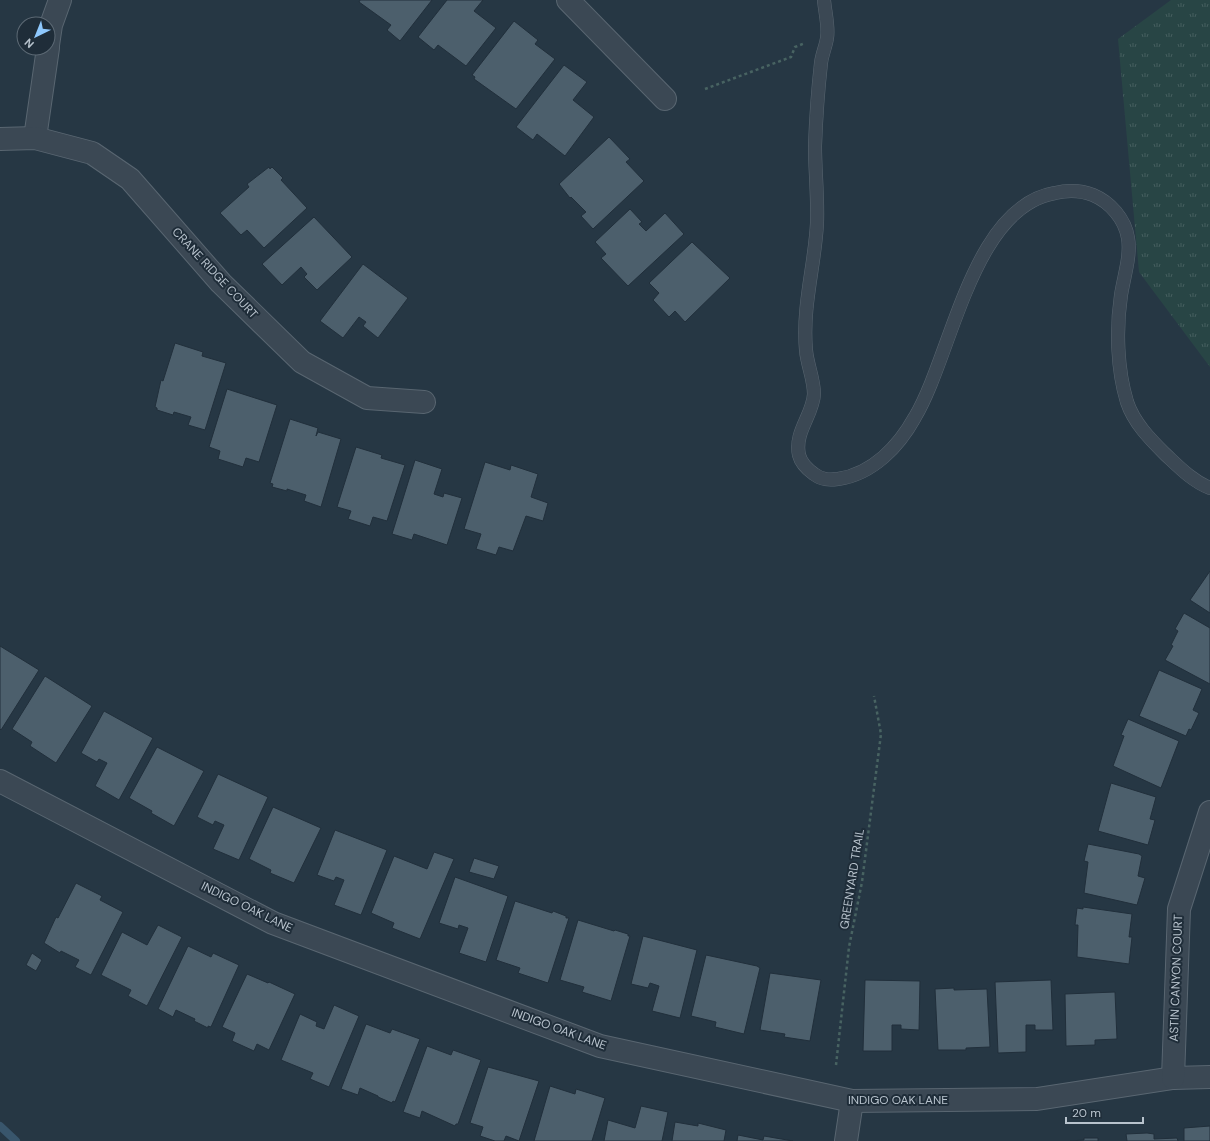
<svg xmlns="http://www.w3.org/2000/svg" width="1210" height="1141" font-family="'DM Sans',sans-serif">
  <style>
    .grass { fill: url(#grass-tufts) }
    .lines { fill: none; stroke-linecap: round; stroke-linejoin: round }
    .stream { stroke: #39566c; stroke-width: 8 }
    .building { fill: #4c5f6c; stroke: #212f3b }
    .service-casing { stroke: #596671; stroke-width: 14 }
    .minor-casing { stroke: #596671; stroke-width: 24 }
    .path { stroke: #486362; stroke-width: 2.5; stroke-dasharray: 3 3; stroke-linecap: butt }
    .service { stroke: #3b4854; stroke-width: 13 }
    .minor { stroke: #3b4854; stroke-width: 22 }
    .labels { text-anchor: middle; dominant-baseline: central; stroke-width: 4; stroke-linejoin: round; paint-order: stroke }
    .street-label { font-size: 12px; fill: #b8c3cd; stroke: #1f2d39 }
  </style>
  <defs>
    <pattern id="grass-tufts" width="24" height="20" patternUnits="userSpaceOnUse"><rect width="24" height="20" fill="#284545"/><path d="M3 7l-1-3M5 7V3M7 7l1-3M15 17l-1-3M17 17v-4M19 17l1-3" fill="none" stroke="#455e5f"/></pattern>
  </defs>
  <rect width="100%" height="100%" fill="#263744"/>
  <!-- grass -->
  <polygon class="grass" points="1171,0 1210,0 1210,367 1139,272 1118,39"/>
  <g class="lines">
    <!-- stream -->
    <polyline class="stream" points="0,1126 16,1141"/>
  </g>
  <!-- building -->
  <g class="building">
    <polygon points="360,0 432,0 400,41 387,30 391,25 359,2"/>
    <polygon points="447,0 483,0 474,11 496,28 466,66 438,45 434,50 418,37"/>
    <polygon points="514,21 538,40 535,44 555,59 516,109 474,79 475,77 472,75"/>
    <polygon points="564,65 587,82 573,100 594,117 565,156 537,134 533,140 516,127"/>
    <polygon points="609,137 630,159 626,162 644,181 593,229 581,216 586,212 571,197 570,198 559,184"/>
    <polygon points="269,167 270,169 272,167 283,178 281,180 307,208 264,248 247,230 241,235 220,213 249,187 247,184"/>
    <polygon points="630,209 642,222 639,224 646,231 665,213 684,234 628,286 601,258 606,254 595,242"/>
    <polygon points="314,217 352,257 317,290 304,277 307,274 301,267 282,285 262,264"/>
    <polygon points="692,242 730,278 685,322 675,311 669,317 653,300 659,293 649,283"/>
    <polygon points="363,264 408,298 378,338 363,326 366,322 359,317 343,338 320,321"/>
    <polygon points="175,343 203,352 202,356 226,363 205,430 188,425 191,417 174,412 173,415 157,410 157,408 155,407 161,380 163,381"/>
    <polygon points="227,389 277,405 259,462 246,458 243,467 218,459 220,451 209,447"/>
    <polygon points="290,419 318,428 316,436 318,432 341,439 321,507 304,501 306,495 287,489 287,491 272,487 273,484 270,483"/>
    <polygon points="356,447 382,455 381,458 405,465 387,521 373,517 370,526 348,519 351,511 337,507"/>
    <polygon points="415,460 442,469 434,494 443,497 444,493 462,498 447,545 414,534 412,540 392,534"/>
    <polygon points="485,462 510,470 511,465 538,474 531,497 548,503 543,521 526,516 513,551 499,547 496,555 476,549 481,534 464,529"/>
    <polygon points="1210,571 1210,613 1190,600"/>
    <polygon points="1184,613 1210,628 1210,684 1165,660 1173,646 1171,645 1178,631 1175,629"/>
    <polygon points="0,646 39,670 1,730 0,729"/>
    <polygon points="1159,670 1202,689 1193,710 1199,713 1191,730 1189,729 1186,736 1139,716"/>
    <polygon points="45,676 92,706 56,763 30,746 32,742 12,729"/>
    <polygon points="104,711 153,738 119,800 95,786 107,763 99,759 97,762 81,753"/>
    <polygon points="1128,719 1179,741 1161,788 1113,766 1124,736 1121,735"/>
    <polygon points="157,747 204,771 174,826 151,813 152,811 129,798"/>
    <polygon points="218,774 268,797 239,860 213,849 224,825 215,821 213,825 197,817"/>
    <polygon points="1111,783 1156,797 1150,819 1155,820 1148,845 1098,831"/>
    <polygon points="273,807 321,828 294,883 270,873 271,870 249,859"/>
    <polygon points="335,830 387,850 361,915 334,905 344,880 336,877 334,881 317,875"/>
    <polygon points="1088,844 1139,854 1142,856 1138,876 1145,878 1137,905 1084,893 1088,862 1084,861"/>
    <polygon points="434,852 454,859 420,939 392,928 394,923 371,913 394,856 427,869"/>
    <polygon points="474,858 499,866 494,879 469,872"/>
    <polygon points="455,877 508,896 486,962 459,953 468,928 459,925 458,929 439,923"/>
    <polygon points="76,883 102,896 100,900 123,912 91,975 75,967 79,960 61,951 60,953 44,943 56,917 58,918"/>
    <polygon points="515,901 552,913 553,911 566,916 566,918 569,918 548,983 518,973 520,968 496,960"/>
    <polygon points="1083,907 1132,914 1129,937 1132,937 1129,964 1077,957 1078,925 1075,925 1077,908 1083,909"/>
    <polygon points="578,920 614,931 615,930 628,934 628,936 630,936 611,1001 582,992 584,987 560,980"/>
    <polygon points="158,925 182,937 147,1006 128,996 131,990 101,975 122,932 147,945"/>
    <polygon points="643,936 697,950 680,1018 652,1011 659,986 650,983 648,988 631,984"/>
    <polygon points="188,946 211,957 213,953 239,965 211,1027 208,1026 208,1028 194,1021 195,1019 176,1010 173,1017 158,1009"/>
    <polygon points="32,953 42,960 36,971 26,965"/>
    <polygon points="706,955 757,966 760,968 744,1034 715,1027 716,1022 691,1016"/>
    <polygon points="770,973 821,980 810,1041 784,1037 785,1034 760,1030"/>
    <polygon points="247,974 268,983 269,982 295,994 269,1050 257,1044 254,1051 232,1041 235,1033 222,1027"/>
    <polygon points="865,980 920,981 919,1030 901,1029 901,1025 892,1025 892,1051 863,1051"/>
    <polygon points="1051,980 1053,1030 1035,1030 1035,1025 1026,1025 1026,1052 998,1053 995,982"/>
    <polygon points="954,988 954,990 987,989 990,1047 966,1048 966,1050 938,1050 935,989"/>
    <polygon points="1115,992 1117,1039 1095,1040 1095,1045 1066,1046 1065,994"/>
    <polygon points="334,1005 359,1016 329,1087 310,1079 313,1073 281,1060 300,1014 317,1022 316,1026 324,1029"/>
    <polygon points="366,1024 390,1033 392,1029 420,1039 395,1102 393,1101 392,1103 378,1097 378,1096 360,1088 358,1095 341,1089"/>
    <polygon points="427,1046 451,1055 453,1050 481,1060 458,1124 456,1124 455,1126 422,1111 420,1118 403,1112"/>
    <polygon points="488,1067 539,1081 519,1141 506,1136 504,1141 495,1141 480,1136 483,1127 470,1123"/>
    <polygon points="550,1086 575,1094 576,1089 605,1098 592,1141 534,1141"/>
    <polygon points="641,1106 668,1112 662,1141 604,1141 608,1120 635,1128"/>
    <polygon points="675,1122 698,1126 698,1123 726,1130 724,1141 672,1141"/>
    <polygon points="1210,1126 1210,1141 1184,1141 1184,1128"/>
    <polygon points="1147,1133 1154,1134 1154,1139 1177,1138 1178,1141 1127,1141 1126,1134"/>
    <polygon points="738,1135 763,1140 764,1136 793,1141 737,1141"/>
    <polygon points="1084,1138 1098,1138 1098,1141 1070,1141 1084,1140"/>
  </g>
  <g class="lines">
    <defs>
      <path id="service" d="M 824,0 C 825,12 829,27 827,38 C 826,46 822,54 821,63 C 818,90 816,118 815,146 C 815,171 818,197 817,223 C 815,265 802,306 806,350 C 807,364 814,379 814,394 C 813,415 794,432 799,455 C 801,463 807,469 814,474 C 822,480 829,480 838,479 C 873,474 899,446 915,417 C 952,355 972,207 1055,193 C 1068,190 1080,190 1093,195 C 1110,202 1125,219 1128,238 C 1131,256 1124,276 1121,295 C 1116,329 1117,369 1127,402 C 1134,423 1150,439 1165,454 C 1178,466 1192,481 1210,488"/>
      <g id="minor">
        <polyline points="568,0 665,99"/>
        <polyline points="48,45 51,25 60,0"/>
        <polyline points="35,138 48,48"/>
        <polyline points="0,139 35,138 92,153 130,179 221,283 302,362 367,398 424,402"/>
        <polyline points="0,781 273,923 600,1046 852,1101 1037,1099 1173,1078 1210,1077"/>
        <polyline points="1173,1078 1179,909 1210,812"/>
        <polyline points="846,1141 852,1101"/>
      </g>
    </defs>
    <!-- service casing -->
    <use href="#service" class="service-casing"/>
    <!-- minor casing -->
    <use href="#minor" class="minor-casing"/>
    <!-- path -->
    <g class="path">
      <polyline points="705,89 791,57 795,47 805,43"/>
      <polyline points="836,1065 849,947 862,882 881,734 874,696"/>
    </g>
    <!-- service -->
    <use href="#service" class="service"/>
    <!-- minor -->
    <use href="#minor" class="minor"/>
  </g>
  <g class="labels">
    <!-- street labels -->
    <g class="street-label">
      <text transform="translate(215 273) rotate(47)">CRANE RIDGE COURT</text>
      <text transform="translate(852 879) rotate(-81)">GREENYARD TRAIL</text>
      <text transform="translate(247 907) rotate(26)">INDIGO OAK LANE</text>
      <text transform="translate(1176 978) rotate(-88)">ASTIN CANYON COURT</text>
      <text transform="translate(559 1029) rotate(20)">INDIGO OAK LANE</text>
      <text x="898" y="1100">INDIGO OAK LANE</text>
    </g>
  </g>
  <!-- north arrow -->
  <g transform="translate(36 36) rotate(223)"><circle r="19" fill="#1f2d39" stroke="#5c6974"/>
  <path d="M0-3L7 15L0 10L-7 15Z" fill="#8ec8fd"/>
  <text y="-6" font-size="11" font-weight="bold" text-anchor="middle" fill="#b8c3cd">N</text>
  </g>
  <!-- scale -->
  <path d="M1066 1117v6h77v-6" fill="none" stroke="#b8c3cd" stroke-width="2"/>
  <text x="1072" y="1117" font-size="12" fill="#b8c3cd" stroke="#1f2d39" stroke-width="3" paint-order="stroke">20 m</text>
</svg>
